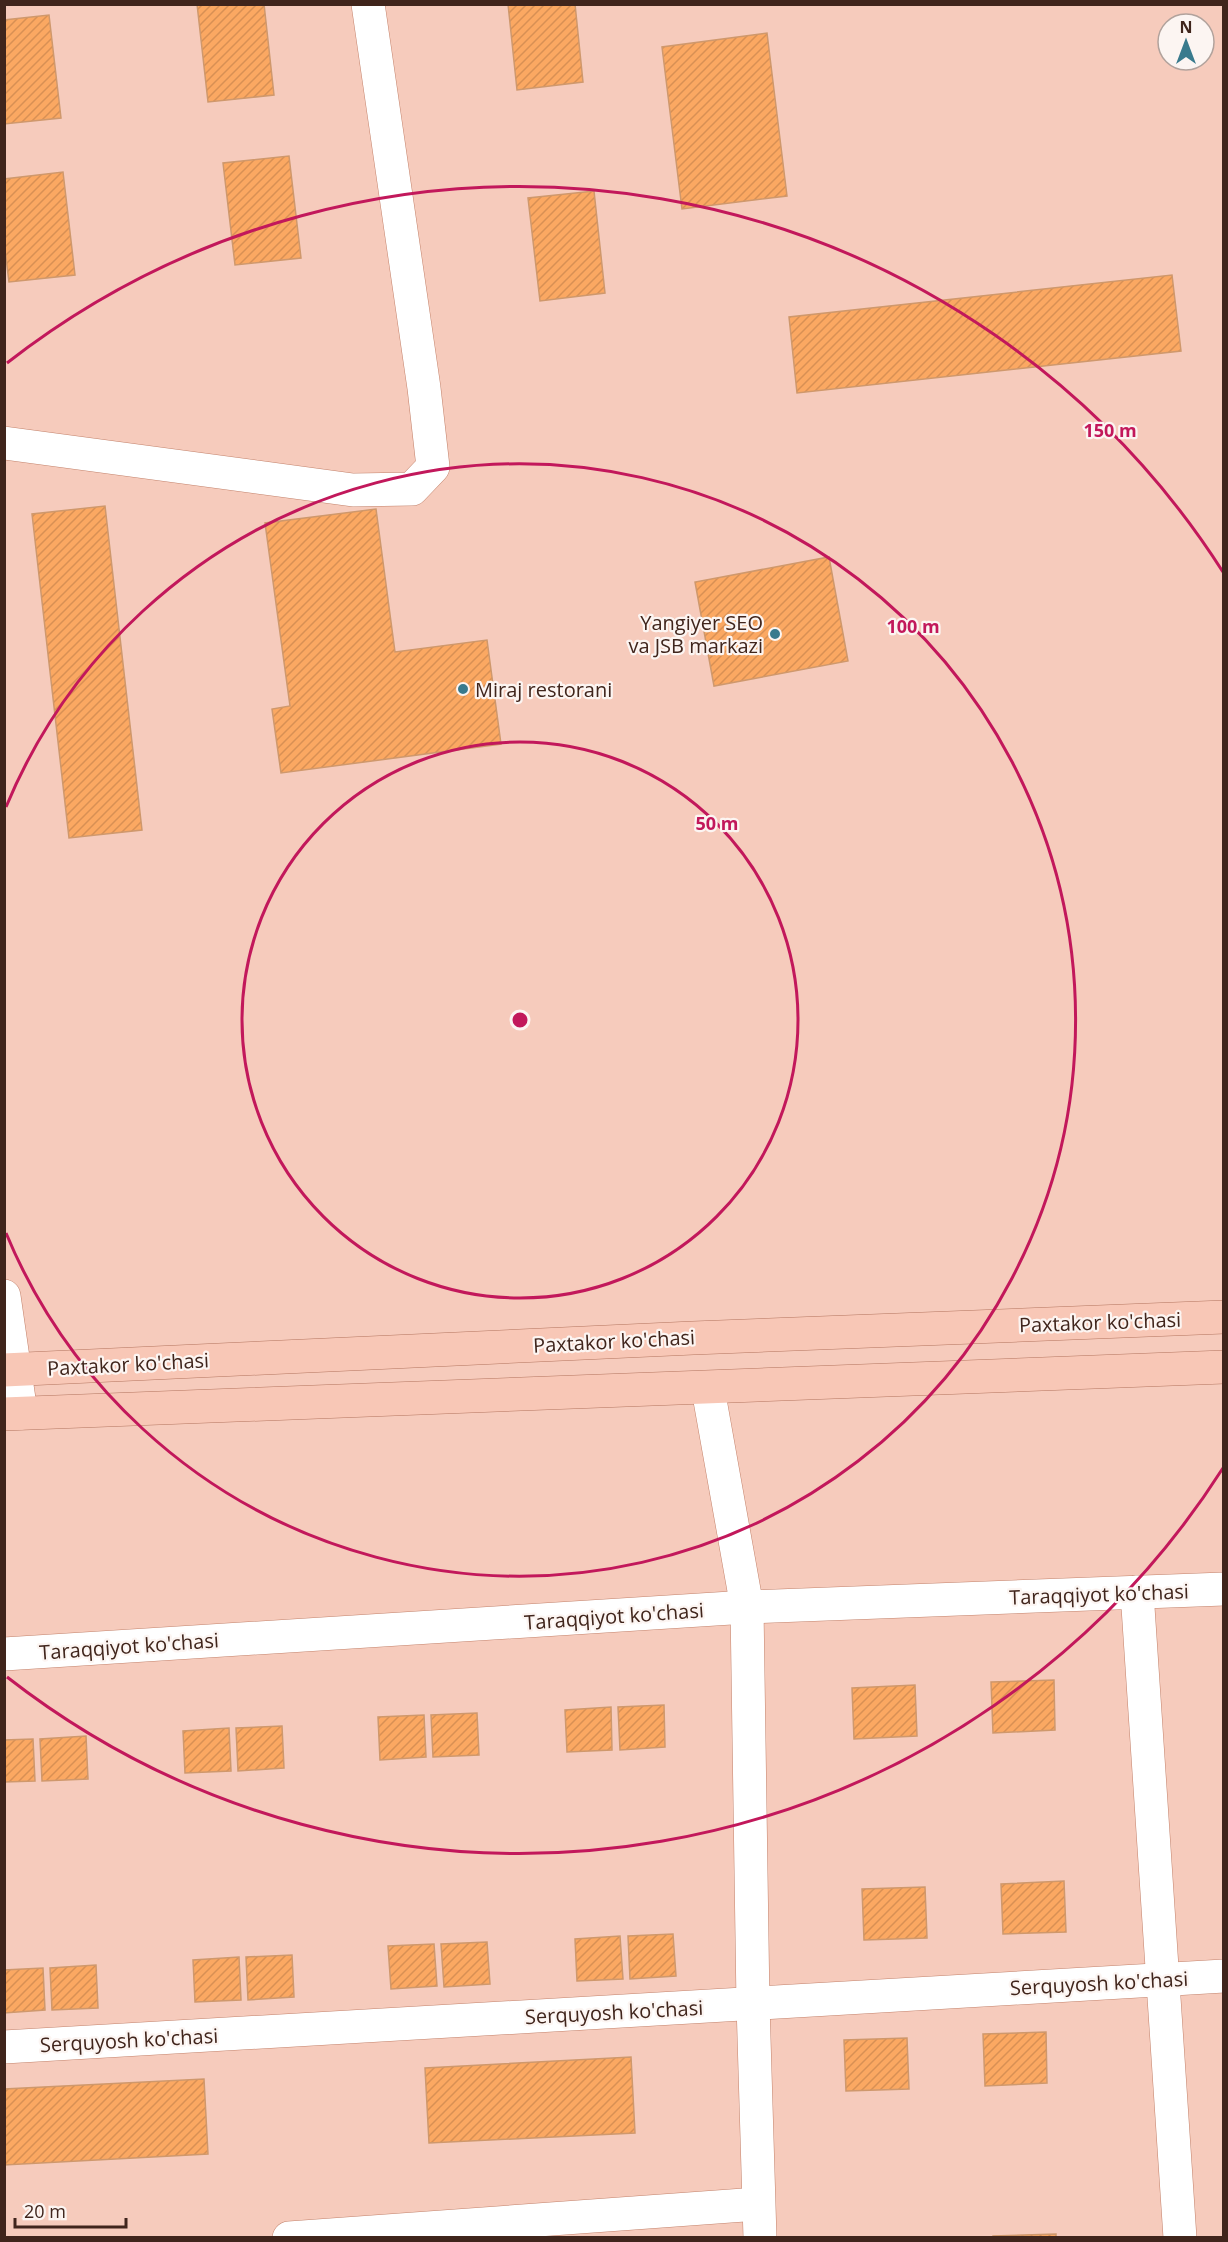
<svg xmlns="http://www.w3.org/2000/svg" width="1228" height="2242" font-family="'Open Sans',sans-serif">
  <style>
    .building { fill: url(#building-hatch); stroke: #cf986c; stroke-width: 1.5 }
    .lines { fill: none; stroke-linecap: round; stroke-linejoin: round }
    .minor-casing { stroke: #c3826b; stroke-width: 34 }
    .major-casing { stroke: #b47660; stroke-width: 34 }
    .minor { stroke: #fff; stroke-width: 33 }
    .major { stroke: #f8c7b6; stroke-width: 33 }
    .ring { fill: none; stroke: #c2185b; stroke-width: 3 }
    .poi-dot { fill: #397a8d; stroke: #fcf5f2; stroke-width: 2 }
    .labels { text-anchor: middle; dominant-baseline: central; stroke-width: 4.5; stroke-linejoin: round; paint-order: stroke }
    .poi-label { font-size: 20px; fill: #40251c; stroke: #fcf5f2; text-anchor: end }
    .street-label { font-size: 20px; fill: #40251c; stroke: #fcf5f2 }
    .centre { fill: #c2185b; stroke: #fcf5f2; stroke-width: 3 }
    .ring-label { font-size: 18px; text-anchor: middle; font-weight: bold; fill: #c2185b; stroke: #fcf5f2; stroke-width: 4.5; stroke-linejoin: round; paint-order: stroke }
  </style>
  <defs>
    <pattern id="building-hatch" width="6" height="6" patternUnits="userSpaceOnUse" patternTransform="scale(1.5)"><rect width="6" height="6" fill="#fba862"/><path d="M-1 1l2-2M0 6l6-6M5 7l2-2" fill="none" stroke="#d89054"/></pattern>
  </defs>
  <rect width="100%" height="100%" fill="#f6cbbc"/>
  <!-- building -->
  <g class="building">
    <polygon points="197,4 264,4 274,95 208,102"/>
    <polygon points="508,4 575,4 583,82 517,90"/>
    <polygon points="49,15 61,118 4,124 4,20"/>
    <polygon points="767,33 787,196 682,209 662,47"/>
    <polygon points="289,156 301,258 235,265 223,163"/>
    <polygon points="63,172 75,275 9,282 4,242 4,179"/>
    <polygon points="594,191 605,293 540,301 528,198"/>
    <polygon points="1172,275 1181,351 797,393 789,317"/>
    <polygon points="105,506 142,830 69,838 32,514"/>
    <polygon points="376,509 395,652 487,640 501,744 281,773 272,709 290,706 265,523"/>
    <polygon points="829,557 848,661 714,686 695,582"/>
    <polygon points="1054,1680 1055,1730 993,1733 991,1682"/>
    <polygon points="915,1685 917,1736 854,1739 852,1688"/>
    <polygon points="664,1705 665,1747 620,1750 618,1707"/>
    <polygon points="611,1707 612,1750 567,1752 565,1710"/>
    <polygon points="477,1713 479,1755 433,1757 431,1715"/>
    <polygon points="424,1715 426,1757 380,1760 378,1717"/>
    <polygon points="282,1726 284,1768 238,1771 236,1728"/>
    <polygon points="229,1728 231,1771 185,1773 183,1731"/>
    <polygon points="86,1736 88,1779 42,1781 40,1739"/>
    <polygon points="33,1739 35,1781 4,1782 4,1740"/>
    <polygon points="1064,1881 1066,1932 1003,1934 1001,1884"/>
    <polygon points="925,1887 927,1938 864,1940 862,1889"/>
    <polygon points="673,1934 676,1976 630,1979 628,1936"/>
    <polygon points="620,1936 623,1979 577,1981 575,1939"/>
    <polygon points="487,1942 490,1984 444,1987 441,1944"/>
    <polygon points="434,1944 437,1986 391,1989 388,1946"/>
    <polygon points="292,1955 294,1997 248,2000 246,1957"/>
    <polygon points="239,1957 241,2000 195,2002 193,1960"/>
    <polygon points="96,1965 98,2008 52,2010 50,1968"/>
    <polygon points="43,1968 45,2010 4,2013 4,1970"/>
    <polygon points="1046,2032 1047,2083 985,2086 983,2034"/>
    <polygon points="907,2038 909,2089 846,2091 844,2040"/>
    <polygon points="631,2057 635,2133 429,2143 425,2068"/>
    <polygon points="204,2079 208,2154 4,2165 4,2089"/>
    <polygon points="1056,2234 1056,2238 993,2238 993,2236"/>
  </g>
  <g class="lines">
    <defs>
      <g id="minor">
        <polyline points="4,443 353,490 412,489 433,467 424,388 368,4"/>
        <polyline points="4,1296 21,1413"/>
        <polyline points="708,1389 747,1607 753,2004 760,2238"/>
        <polyline points="1137,1592 1180,2238"/>
        <polyline points="4,1654 747,1607 1224,1589"/>
        <polyline points="4,2047 1224,1976"/>
        <polyline points="289,2238 758,2204"/>
      </g>
      <g id="major">
        <polyline points="4,1370 693,1338 1224,1317"/>
        <polyline points="4,1414 1224,1367"/>
      </g>
    </defs>
    <!-- minor casing -->
    <use href="#minor" class="minor-casing"/>
    <!-- major casing -->
    <use href="#major" class="major-casing"/>
    <!-- minor -->
    <use href="#minor" class="minor"/>
    <!-- major -->
    <use href="#major" class="major"/>
  </g>
  <!-- distance rings -->
  <g class="ring">
    <circle cx="520" cy="1020" r="278"/>
    <path d="M6 807A556 556 0 1 1 6 1233"/>
    <path d="M1223 1468A834 834 0 0 1 7 1677M7 363A834 834 0 0 1 1223 572"/>
  </g>
  <!-- markers -->
  <g class="poi-dot">
    <circle cx="775" cy="634" r="6"/>
    <circle cx="463" cy="689" r="6"/>
  </g>
  <g class="labels">
    <!-- poi labels -->
    <g class="poi-label">
      <text x="763" y="622">Yangiyer SEO<tspan x="763" dy="23">va JSB markazi</tspan></text>
      <text x="475" y="689" text-anchor="start">Miraj restorani</text>
    </g>
    <!-- street labels -->
    <g class="street-label">
      <text transform="translate(1100 1322) rotate(-2)">Paxtakor ko'chasi</text>
      <text transform="translate(614 1341) rotate(-3)">Paxtakor ko'chasi</text>
      <text transform="translate(128 1364) rotate(-3)">Paxtakor ko'chasi</text>
      <text transform="translate(1099 1594) rotate(-2)">Taraqqiyot ko'chasi</text>
      <text transform="translate(614 1616) rotate(-4)">Taraqqiyot ko'chasi</text>
      <text transform="translate(129 1646) rotate(-4)">Taraqqiyot ko'chasi</text>
      <text transform="translate(1099 1983) rotate(-3)">Serquyosh ko'chasi</text>
      <text transform="translate(614 2012) rotate(-3)">Serquyosh ko'chasi</text>
      <text transform="translate(129 2040) rotate(-3)">Serquyosh ko'chasi</text>
    </g>
  </g>
  <circle cx="520" cy="1020" r="9" class="centre"/>
  <g class="ring-label">
    <text x="1110" y="437">150 m</text>
    <text x="913" y="633">100 m</text>
    <text x="717" y="830">50 m</text>
  </g>
  <!-- border -->
  <rect width="1228" height="2242" fill="none" stroke="#40251c" stroke-width="12"/>
  <!-- north arrow -->
  <g transform="translate(1186 42)"><circle r="28" fill="#fcf5f2" stroke="#b1a29c" stroke-width="1.5"/>
  <path d="M0-4.5L10 22L0 15L-10 22Z" fill="#397a8d"/>
  <text y="-9" font-size="16" font-weight="bold" text-anchor="middle" fill="#40251c">N</text>
  </g>
  <!-- scale -->
  <path d="M15 2218v9h111v-9" fill="none" stroke="#40251c" stroke-width="3"/>
  <text x="24" y="2218" font-size="18" fill="#40251c" stroke="#fcf5f2" stroke-width="4.5" paint-order="stroke">20 m</text>
</svg>
